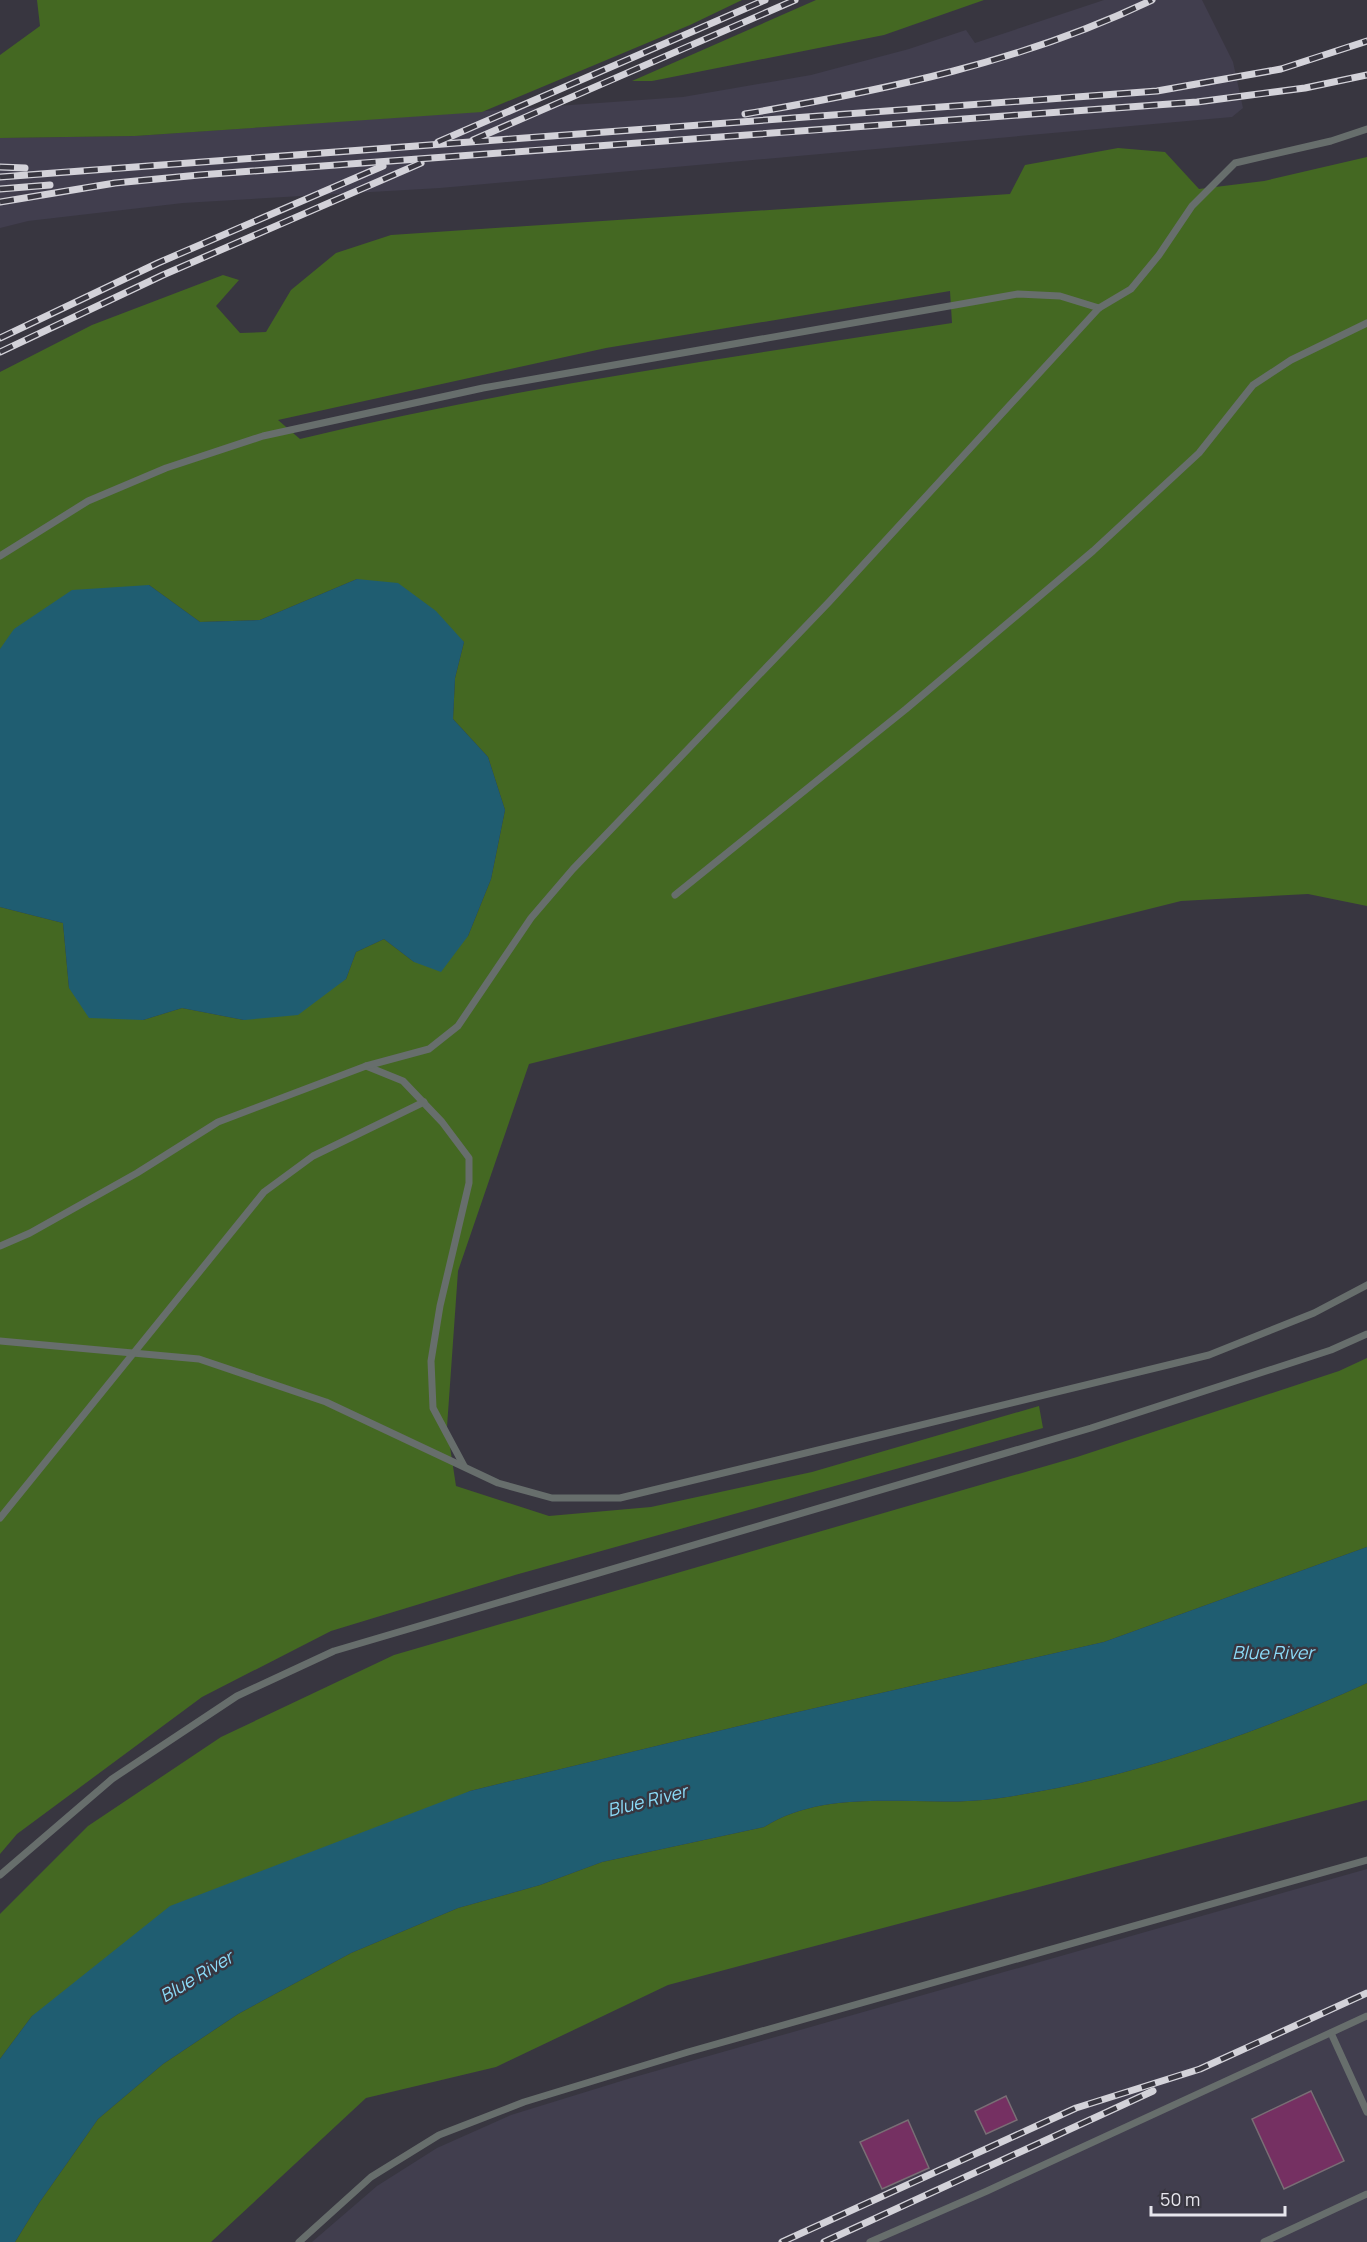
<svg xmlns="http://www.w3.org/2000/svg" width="1367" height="2242" font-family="Manrope,sans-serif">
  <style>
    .built { fill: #413e4e }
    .green { fill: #446822; fill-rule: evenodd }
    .water { fill: #1f5d71 }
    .building { fill: #753062; stroke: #796e75; stroke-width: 1.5 }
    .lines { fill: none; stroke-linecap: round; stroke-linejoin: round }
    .service { stroke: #676e6c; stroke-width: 7 }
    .rail-casing { stroke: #d3d2d9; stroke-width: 7 }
    .rail { stroke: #383640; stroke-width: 4.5; stroke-dasharray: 14; stroke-linecap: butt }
    .labels { text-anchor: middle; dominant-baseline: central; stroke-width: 5; stroke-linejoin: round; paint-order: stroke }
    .water-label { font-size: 18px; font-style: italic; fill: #8bdbf8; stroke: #383640 }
  </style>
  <rect width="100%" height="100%" fill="#383640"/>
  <!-- built -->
  <g class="built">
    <polygon points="1104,0 1202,0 1233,62 1243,108 1232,117 440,188 183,203 28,221 0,228 0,138 135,136 683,97 811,75 909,49 966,30 975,43"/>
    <polygon points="1367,1869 1367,2242 312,2242 377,2186 437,2148 511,2115 631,2078"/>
  </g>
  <!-- green -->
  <g class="green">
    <polygon points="37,0 742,0 690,25 482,112 135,136 0,138 0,55 40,26"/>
    <polygon points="816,0 984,0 884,35 652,81 632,81"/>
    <path d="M 1118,148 L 1165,152 L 1199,189 L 1264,181 L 1367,157 L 1367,906 L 1308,894 L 1181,901 L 529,1064 L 458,1271 L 447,1427 L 456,1486 L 549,1516 L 651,1507 L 812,1472 L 1039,1406 L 1043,1428 L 515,1575 L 331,1631 L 202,1697 L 17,1834 L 0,1854 L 0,907 L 63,923 L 69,988 L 143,1020 L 182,1008 L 244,1020 L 346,979 L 356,952 L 384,939 L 414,962 L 468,936 L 491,879 L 505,810 L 488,757 L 453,719 L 455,678 L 464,642 L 357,579 L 260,620 L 200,622 L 149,585 L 0,649 L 0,372 L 92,325 L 223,275 L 239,280 L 216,306 L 240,333 L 266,332 L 291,290 L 336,253 L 391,235 L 1010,194 L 1025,165 ZM 950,291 L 952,323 C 734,357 514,387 300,439 L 278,420 L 606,348 Z"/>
    <polygon points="1367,1358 1367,1547 1104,1642 776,1717 470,1791 32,2016 0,2059 0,1914 88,1826 221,1737 394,1655 1077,1457 1339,1371"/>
    <path d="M 1367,1683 L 1367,1800 L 668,1985 L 496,2067 L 366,2098 L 211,2242 L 15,2242 L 39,2203 L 98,2119 L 163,2064 L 238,2014 L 351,1953 L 458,1908 L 540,1885 L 602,1862 L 764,1827 C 834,1784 923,1810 1000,1798 C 1125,1780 1253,1735 1367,1683 Z"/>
  </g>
  <!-- water -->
  <g class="water">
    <polygon points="357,579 398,583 436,611 464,642 455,678 453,719 488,757 505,810 491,879 468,936 441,972 414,962 384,939 356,952 346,979 298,1015 244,1020 182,1008 143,1020 89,1018 69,988 63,923 0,907 0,649 14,629 72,590 149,585 200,622 260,620"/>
    <path d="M 1367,1547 L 1367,1683 C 1253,1735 1125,1780 1000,1798 C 923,1810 834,1784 764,1827 L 602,1862 L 540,1885 L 458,1908 L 351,1953 L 238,2014 L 163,2064 L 98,2119 L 39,2203 L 15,2242 L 0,2242 L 0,2059 L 32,2016 L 170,1906 L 470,1791 L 776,1717 L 1104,1642 Z"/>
  </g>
  <!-- building -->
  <g class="building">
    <polygon points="1311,2091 1344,2161 1284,2189 1252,2119"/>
    <polygon points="1006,2096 1017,2120 986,2134 975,2111"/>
    <polygon points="908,2120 929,2168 882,2189 860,2142"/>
  </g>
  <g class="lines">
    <!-- service -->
    <g class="service">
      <polyline points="0,556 88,501 166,468 263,436 483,388 1018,294 1060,296 1099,308"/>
      <polyline points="675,895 906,709 1093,551 1199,453 1253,385 1291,360 1367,323"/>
      <polyline points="366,1066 403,1081 442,1122 469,1158 469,1183 440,1306 431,1361 433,1408 464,1466"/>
      <polyline points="0,1246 30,1233 137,1173 218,1122 366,1066 429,1049 458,1026 531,918 573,869 829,602 1099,308 1131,289 1159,255 1192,206 1235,163 1331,141 1367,129"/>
      <polyline points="0,1341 199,1359 326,1402 498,1483 552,1498 620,1498 1209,1355 1314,1313 1367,1285"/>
      <polyline points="0,1518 264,1192 313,1156 424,1102"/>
      <polyline points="0,1875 112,1779 237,1696 334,1651 1091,1428 1331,1350 1367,1334"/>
      <polyline points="1331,2033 1367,2112"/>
      <polyline points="299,2242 371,2177 439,2135 524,2102 688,2052 1367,1860"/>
      <polyline points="870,2242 987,2191 1367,2016"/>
      <polyline points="1264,2242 1367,2194"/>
    </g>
    <defs>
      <g id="rail">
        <path d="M 745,114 C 885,90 1023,62 1152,0"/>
        <polyline points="473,140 795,0"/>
        <polyline points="438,142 765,0"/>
        <polyline points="0,167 25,168"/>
        <polyline points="0,177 1157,91 1281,69 1367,41"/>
        <polyline points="0,189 50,185"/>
        <polyline points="0,202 115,183 199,175 1197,102 1305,88 1367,75"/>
        <polyline points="0,338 158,263 383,166"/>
        <polyline points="0,352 163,275 421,163"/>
        <polyline points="782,2242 1076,2108 1200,2069 1367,1993"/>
        <polyline points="824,2242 1153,2091"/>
      </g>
    </defs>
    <!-- rail casing -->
    <use href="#rail" class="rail-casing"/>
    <!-- rail -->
    <use href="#rail" class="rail"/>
  </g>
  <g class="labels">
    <!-- water labels -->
    <g class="water-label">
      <text x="1273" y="1652">Blue River</text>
      <text transform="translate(647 1800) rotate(-14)">Blue River</text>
      <text transform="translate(196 1976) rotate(-31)">Blue River</text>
    </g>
  </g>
  <!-- scale -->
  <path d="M1151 2206v9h134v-9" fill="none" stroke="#e7e6ed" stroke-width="3"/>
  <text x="1160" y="2206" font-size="18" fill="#e7e6ed" stroke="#383640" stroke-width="4.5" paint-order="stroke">50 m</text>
</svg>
